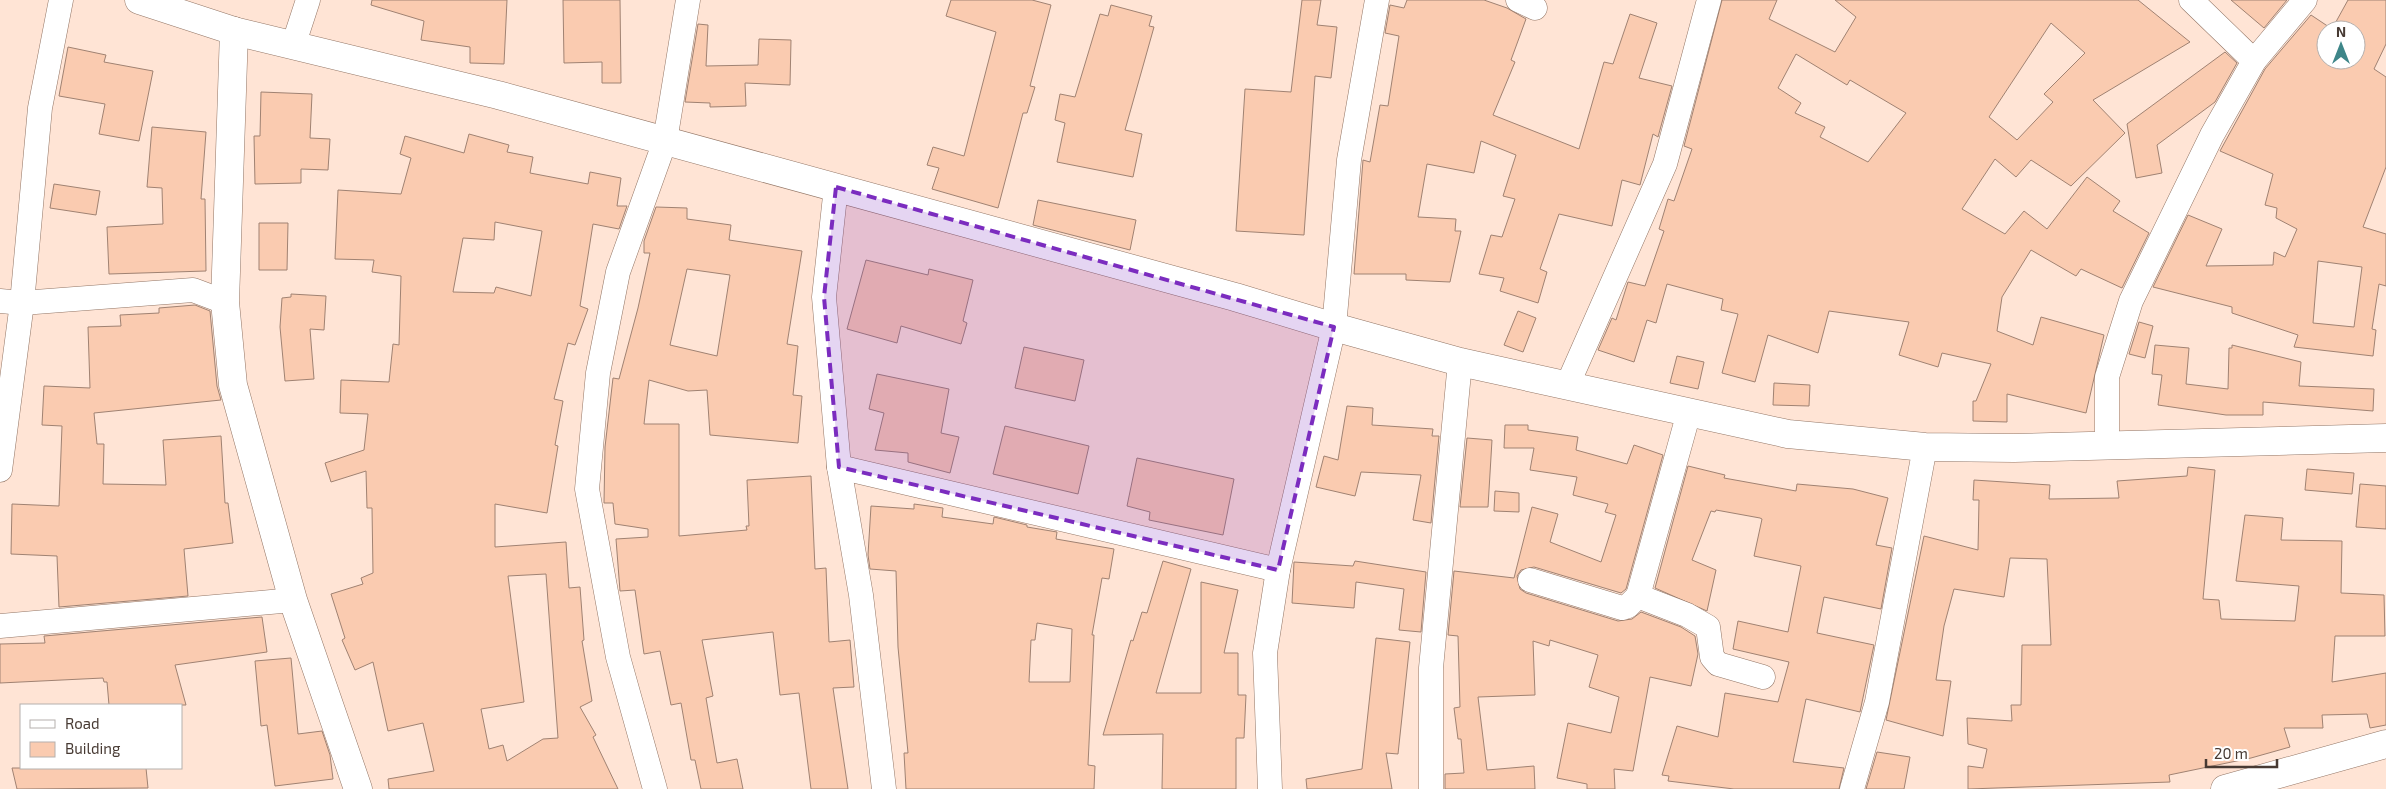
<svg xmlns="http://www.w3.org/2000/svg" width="2386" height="789" font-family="'Exo 2',sans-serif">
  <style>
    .building { fill: #facbb0; stroke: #a08272; fill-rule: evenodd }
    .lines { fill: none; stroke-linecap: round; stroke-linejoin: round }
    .street-casing { stroke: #937666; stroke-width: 25 }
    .secondary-casing { stroke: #937666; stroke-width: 29 }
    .street { stroke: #fff; stroke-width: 24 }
    .secondary { stroke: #fff; stroke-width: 28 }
    .marked { fill: #7b2cbf; fill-opacity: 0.2; stroke: #7b2cbf; stroke-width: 4; stroke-dasharray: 10 6; stroke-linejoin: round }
  </style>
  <rect width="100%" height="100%" fill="#ffe4d5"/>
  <!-- building -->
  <g class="building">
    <polygon points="372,0 507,0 504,64 470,63 470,47 421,40 424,21 371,5"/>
    <polygon points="563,0 620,0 621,83 602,83 602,62 564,63"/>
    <polygon points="951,0 1032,0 1051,5 1030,86 1035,87 1027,113 1023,113 998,208 932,189 939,168 927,165 933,147 964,156 996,32 946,16"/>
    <polygon points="1302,0 1321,0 1317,25 1337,27 1331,78 1315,76 1304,235 1236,231 1245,89 1291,92"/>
    <polygon points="1407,0 1484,0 1507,8 1526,19 1511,60 1515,62 1493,115 1579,149 1604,62 1613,64 1630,14 1657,23 1639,78 1672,86 1658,137 1653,134 1640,185 1622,180 1612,226 1559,214 1540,269 1547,272 1538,303 1500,291 1504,278 1479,274 1491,235 1502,237 1515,199 1503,196 1516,155 1481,141 1474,173 1427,164 1418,217 1456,219 1455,231 1461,231 1450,282 1406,280 1406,274 1354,274 1363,160 1370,162 1380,105 1388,106 1399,36 1385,33 1390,5 1404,8"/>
    <path d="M 1722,0 L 1777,0 L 1769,19 L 1835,52 L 1856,17 L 1835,0 L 2138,0 L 2190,42 L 2093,100 L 2125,133 L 2071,186 L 2031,160 L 2016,177 L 1995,159 L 1962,209 L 2005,234 L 2024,211 L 2047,229 L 2087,177 L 2120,201 L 2113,211 L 2149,233 L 2122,288 L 2081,269 L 2076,276 L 2031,250 L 2002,297 L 1997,331 L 2033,345 L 2041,317 L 2104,335 L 2086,413 L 2007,394 L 2007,422 L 1973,421 L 1973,401 L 1976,401 L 1991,364 L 1942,353 L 1938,367 L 1899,355 L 1909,322 L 1829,311 L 1818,353 L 1768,335 L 1755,382 L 1722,373 L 1738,314 L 1721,310 L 1723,299 L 1667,284 L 1656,323 L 1647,320 L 1634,362 L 1598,350 L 1612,318 L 1616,320 L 1628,282 L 1645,286 L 1664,231 L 1659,229 L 1668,199 L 1674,201 L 1692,149 L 1684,146 ZM 2051,23 L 2085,53 L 2044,94 L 2053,102 L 2017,140 L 1989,117 ZM 1796,54 L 1847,85 L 1850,80 L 1906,113 L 1868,162 L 1820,137 L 1825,127 L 1795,113 L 1801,103 L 1778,88 Z"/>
    <polygon points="2231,0 2287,0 2264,28"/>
    <path d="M 2348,0 L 2386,0 L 2386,44 L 2374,69 L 2386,77 L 2386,167 L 2363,227 L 2386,234 L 2386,286 L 2379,284 L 2372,329 L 2376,330 L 2373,356 L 2294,347 L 2298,335 L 2232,313 L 2232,307 L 2153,287 L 2188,215 L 2222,229 L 2206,266 L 2273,265 L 2274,252 L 2285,257 L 2297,229 L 2276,218 L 2277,208 L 2265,205 L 2273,174 L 2220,151 L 2265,69 L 2311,15 L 2332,29 ZM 2326,30 L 2356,30 L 2356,60 L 2326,60 ZM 2318,261 L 2362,267 L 2354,327 L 2313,323 Z"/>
    <polygon points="1111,5 1152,16 1149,26 1154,27 1125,130 1142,134 1133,177 1057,162 1065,123 1055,120 1060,94 1075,97 1100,14 1108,16"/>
    <polygon points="698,24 708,25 706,66 758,65 759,39 791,40 790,85 745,83 746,106 710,107 710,103 685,102"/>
    <polygon points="68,47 106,55 104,62 153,71 139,141 99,134 105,104 59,96"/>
    <polygon points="2225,52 2237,63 2215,102 2157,145 2162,173 2136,178 2127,124"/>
    <polygon points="261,92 312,94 310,138 330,139 328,170 301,169 301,183 255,184 254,136 260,136"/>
    <polygon points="152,127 206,132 201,199 205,199 206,271 109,274 107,227 163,224 162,188 147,187"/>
    <path d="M 469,134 L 509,145 L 507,152 L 533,157 L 530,173 L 588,184 L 590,172 L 621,178 L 617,206 L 627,206 L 619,229 L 593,224 L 580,306 L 588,309 L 575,345 L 568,343 L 554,399 L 563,401 L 555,445 L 558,446 L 547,513 L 495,504 L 495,547 L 566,542 L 569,588 L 580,587 L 584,640 L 582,641 L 592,701 L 580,707 L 596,735 L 593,737 L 618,789 L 389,789 L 388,779 L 434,771 L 423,723 L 388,731 L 373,662 L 355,670 L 342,640 L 345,638 L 331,594 L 363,584 L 361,578 L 373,573 L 372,508 L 367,508 L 366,471 L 331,482 L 325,463 L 364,450 L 368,414 L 340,413 L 341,380 L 389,382 L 393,344 L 399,345 L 401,276 L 372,272 L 374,260 L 335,259 L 338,190 L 401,194 L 411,158 L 400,154 L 405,136 L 464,153 ZM 495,222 L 542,231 L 531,296 L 496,287 L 494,293 L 453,292 L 463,238 L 494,240 ZM 546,574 L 558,738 L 543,739 L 507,761 L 503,745 L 489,749 L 481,709 L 524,702 L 508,576 Z"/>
    <polygon points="54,184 100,191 96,215 50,208"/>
    <polygon points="1038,200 1136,220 1130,250 1033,225"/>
    <path d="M 656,207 L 687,208 L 687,219 L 731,225 L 729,240 L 802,251 L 787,344 L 798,346 L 793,395 L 802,396 L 798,443 L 710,435 L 707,390 L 688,391 L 649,380 L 644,424 L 679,424 L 679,536 L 747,530 L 746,526 L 749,526 L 747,480 L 811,476 L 815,569 L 826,568 L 829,642 L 850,640 L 854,687 L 833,688 L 848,789 L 811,789 L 799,693 L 780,695 L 773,632 L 702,640 L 713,696 L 706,698 L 717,763 L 737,759 L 743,789 L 701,789 L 695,760 L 691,760 L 681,703 L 671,705 L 660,651 L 644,654 L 635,590 L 620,591 L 616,539 L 648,537 L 648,529 L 615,524 L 613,503 L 604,503 L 605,447 L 613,378 L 619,379 L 638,308 L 650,253 L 644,253 L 644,241 ZM 687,269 L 730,275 L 717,356 L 670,345 Z"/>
    <polygon points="259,223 288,223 287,270 259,270"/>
    <polygon points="866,260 928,275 929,269 973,280 963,321 967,323 961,344 901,326 897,343 847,329"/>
    <polygon points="291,294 326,296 324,330 310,329 314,379 285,381 280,327 282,298 291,297"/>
    <polygon points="195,305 210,311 217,386 221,400 94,413 97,444 104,444 103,484 166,485 163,440 221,436 225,503 228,503 233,543 184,549 188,596 59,607 57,556 11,554 12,504 59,506 62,426 42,425 44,386 90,388 88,327 121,326 120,315 159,313 159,308"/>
    <polygon points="1518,311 1536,318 1523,352 1504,345"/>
    <polygon points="2139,322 2153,326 2145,358 2129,354"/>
    <polygon points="2155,345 2189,348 2186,384 2228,389 2229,348 2232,348 2232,345 2301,362 2299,386 2374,389 2373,411 2263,402 2263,415 2226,415 2158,405 2162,375 2152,374"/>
    <polygon points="1024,347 1084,360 1075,401 1015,388"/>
    <polygon points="1677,356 1704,362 1698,389 1670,383"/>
    <polygon points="877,374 949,389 941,433 959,437 950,473 908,462 908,453 875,450 884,413 869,409"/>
    <polygon points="1774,383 1810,385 1809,406 1773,405"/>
    <polygon points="1347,406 1373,408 1372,425 1433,429 1432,436 1439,436 1431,523 1413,520 1421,475 1361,472 1355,496 1316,487 1324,456 1338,460"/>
    <polygon points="1505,425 1528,425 1528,430 1578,437 1576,450 1627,464 1634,445 1663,455 1626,589 1621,593 1534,567 1521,570 1517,576 1520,589 1526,593 1618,621 1632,619 1641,612 1681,627 1695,636 1698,654 1691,686 1650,677 1633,771 1614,769 1615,789 1587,789 1587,784 1557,778 1568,723 1611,733 1619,697 1589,687 1598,655 1550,640 1549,646 1533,641 1535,695 1478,697 1487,770 1534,766 1535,789 1445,789 1445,774 1464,773 1461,739 1458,739 1454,708 1460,707 1458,636 1448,635 1454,571 1514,578 1532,507 1558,514 1550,542 1601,562 1616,515 1605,512 1608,504 1573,495 1577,477 1530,470 1534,448 1504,448"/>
    <polygon points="1005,426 1089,446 1078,494 993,474"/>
    <polygon points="1467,438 1492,440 1488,507 1460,507"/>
    <polygon points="1137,458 1234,479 1223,535 1149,520 1150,512 1127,506"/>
    <polygon points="1688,466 1725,475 1724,478 1796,491 1797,484 1853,489 1888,498 1876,545 1892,548 1881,609 1824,597 1817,633 1874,645 1860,712 1806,699 1793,762 1844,768 1839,789 1734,789 1668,781 1669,776 1662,775 1677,726 1718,737 1725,693 1778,702 1789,662 1733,649 1738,621 1788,632 1801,566 1754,556 1762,519 1760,518 1716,510 1715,512 1711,511 1692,560 1716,570 1707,611 1655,588"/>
    <polygon points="2188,467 2215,470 2203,599 2219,600 2221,619 2295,621 2299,586 2236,581 2245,515 2283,518 2281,540 2342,541 2341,593 2384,595 2385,636 2335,636 2332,682 2386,673 2386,725 2370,728 2367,714 2322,715 2323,728 2284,728 2290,747 2251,758 2169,775 2170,782 1968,789 1968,766 1983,768 1987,749 1968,744 1967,718 2012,721 2011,705 2021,705 2022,645 2051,645 2047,559 2010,558 2004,597 1954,589 1944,626 1936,680 1951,681 1943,736 1886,720 1924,536 1978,550 1979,500 1973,500 1974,480 2050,485 2049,499 2119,498 2117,481 2187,476"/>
    <polygon points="2307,469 2354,473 2352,494 2305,490"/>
    <polygon points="2360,484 2386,486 2386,529 2356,527"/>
    <polygon points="1495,491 1519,493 1519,512 1494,511"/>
    <path d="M 914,504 L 943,508 L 942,517 L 993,524 L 994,517 L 1027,525 L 1027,527 L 1057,532 L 1056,539 L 1114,549 L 1109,579 L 1102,578 L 1092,635 L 1094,635 L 1088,765 L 1095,766 L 1094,789 L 906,789 L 904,753 L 908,753 L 898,647 L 896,571 L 870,569 L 868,555 L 871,506 L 914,509 ZM 1037,623 L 1072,629 L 1070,682 L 1029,682 L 1031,640 L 1035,640 Z"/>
    <polygon points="1163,561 1191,569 1156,693 1201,693 1201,582 1238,590 1224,653 1238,653 1238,695 1246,695 1244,738 1236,738 1236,789 1162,789 1163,734 1103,735 1131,640 1133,641 1142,612 1147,613"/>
    <polygon points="1355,561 1426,572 1421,632 1399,630 1404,589 1356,582 1354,608 1292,603 1294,562 1353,566"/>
    <polygon points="262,617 267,652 175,665 186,705 109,705 107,682 104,682 103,678 0,683 0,644 45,643 44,636"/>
    <polygon points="1376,638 1410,642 1398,754 1386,753 1392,789 1307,789 1306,779 1362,769"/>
    <polygon points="291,658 298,734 322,731 330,755 333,779 275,786 267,725 261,726 255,661"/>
    <polygon points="1877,752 1910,757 1904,789 1866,789"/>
    <polygon points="12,768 146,768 148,788 17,789"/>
  </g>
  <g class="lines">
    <defs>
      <g id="street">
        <polyline points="1518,0 1535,8"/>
        <polyline points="2191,0 2254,61"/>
        <polyline points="293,46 308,0"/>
        <polyline points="836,187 824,297 839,467 861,595 884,789"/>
        <polyline points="0,301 22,303 193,290 225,302"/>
        <polyline points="1567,386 1665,164 1709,0"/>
        <polyline points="1689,412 1638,596 1687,615 1708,627 1712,657 1718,664 1763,677"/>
        <polyline points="2107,445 2107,377 2131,301 2212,135 2254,61 2305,0"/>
        <polyline points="839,467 1278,570"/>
        <polyline points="0,470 22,303 40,108 61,0"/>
        <polyline points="1530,580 1622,608 1628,606 1638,596"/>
        <polyline points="0,626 293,600"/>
        <polyline points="655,789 618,657 587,489 598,373 618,272 665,141 688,0"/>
        <polyline points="1270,789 1265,653 1278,570 1334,327 1349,160 1377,0"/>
        <polyline points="1431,789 1431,668 1460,362"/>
        <polyline points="1852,789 1877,702 1925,447"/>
      </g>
      <g id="secondary">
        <polyline points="139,0 234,31 498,95 1235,297 1334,327 1460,362 1788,434 1925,447 2014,448 2386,438"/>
        <polyline points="234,31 225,302 233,385 293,600 358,789"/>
        <polyline points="2225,789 2386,744"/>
      </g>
    </defs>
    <!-- street casing -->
    <use href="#street" class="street-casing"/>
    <!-- secondary casing -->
    <use href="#secondary" class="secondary-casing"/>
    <!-- street -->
    <use href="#street" class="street"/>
    <!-- secondary -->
    <use href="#secondary" class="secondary"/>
  </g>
  <!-- marked area -->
  <path class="marked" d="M 836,187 L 1334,327 L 1278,570 L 839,467 L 824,297 Z"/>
  <!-- legend -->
  <rect x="20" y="704" width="162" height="65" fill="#ffffff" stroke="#b5b0ad"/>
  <rect x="30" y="720" width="25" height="8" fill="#ffffff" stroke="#b5b0ad"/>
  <text x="65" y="729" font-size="15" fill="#473a33">Road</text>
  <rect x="30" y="742" width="25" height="15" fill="#facbb0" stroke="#b5b0ad"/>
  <text x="65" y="754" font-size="15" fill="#473a33">Building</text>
  <!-- north arrow -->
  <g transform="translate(2341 45)"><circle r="24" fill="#ffffff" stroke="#b5b0ad"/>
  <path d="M0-4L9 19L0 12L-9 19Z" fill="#3e8689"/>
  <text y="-8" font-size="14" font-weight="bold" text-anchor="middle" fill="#473a33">N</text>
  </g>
  <!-- scale -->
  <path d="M2206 759v8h71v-8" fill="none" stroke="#473a33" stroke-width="2.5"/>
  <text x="2214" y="759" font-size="15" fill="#473a33" stroke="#ffffff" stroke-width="4" paint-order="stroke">20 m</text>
</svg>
